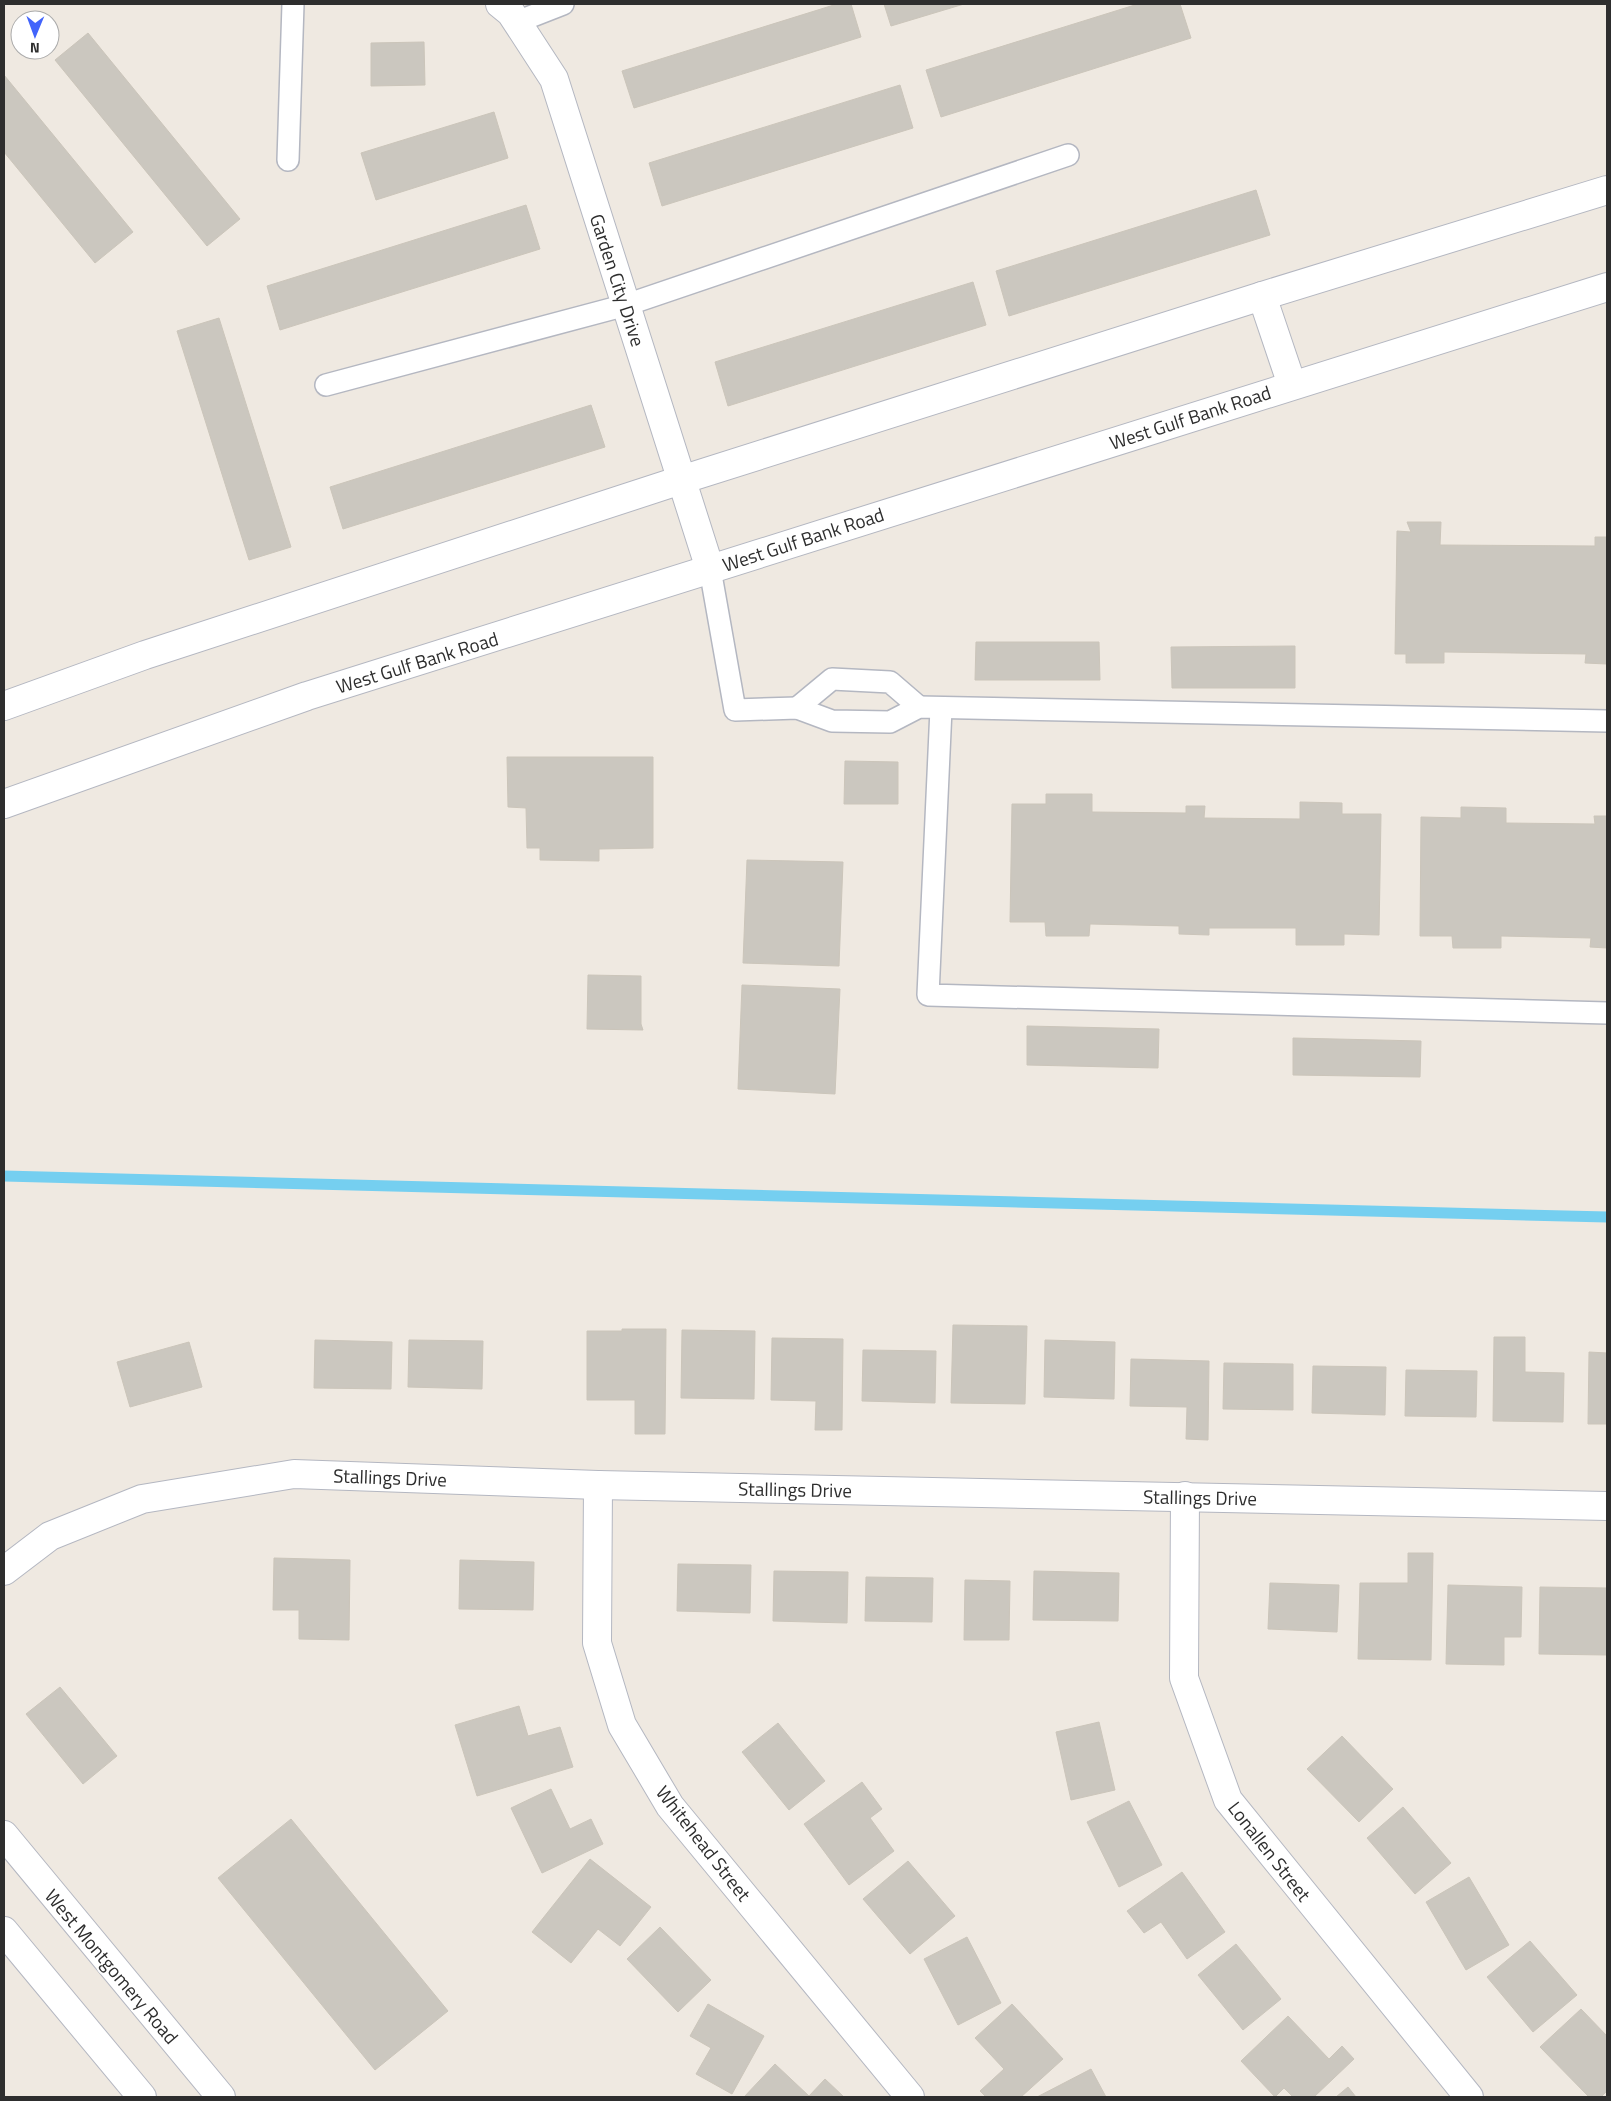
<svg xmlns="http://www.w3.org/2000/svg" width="1611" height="2101" font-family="'Titillium Web',sans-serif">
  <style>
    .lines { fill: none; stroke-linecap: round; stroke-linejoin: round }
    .stream { stroke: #75cff0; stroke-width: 11 }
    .building { fill: #cbc7bf; stroke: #cbc5ba }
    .lane-casing { stroke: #b4b7c1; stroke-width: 24 }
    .street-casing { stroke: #b4b7c1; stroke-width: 30 }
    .secondary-casing { stroke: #b4b7c1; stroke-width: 30 }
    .lane { stroke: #fff; stroke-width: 21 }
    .street { stroke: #fff; stroke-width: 28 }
    .secondary { stroke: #fff; stroke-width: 28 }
    .labels { text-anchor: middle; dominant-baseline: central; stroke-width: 4; stroke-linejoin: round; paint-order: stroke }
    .street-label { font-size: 19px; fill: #2e2e2e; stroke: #fff }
  </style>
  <rect width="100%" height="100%" fill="#efe9e1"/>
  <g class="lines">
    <!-- stream -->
    <polyline class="stream" points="4,1176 1607,1217"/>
  </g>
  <!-- building -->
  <g class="building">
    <polygon points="837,4 851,4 861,37 634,108 622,71"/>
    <polygon points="884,4 964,4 891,26"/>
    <polygon points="1138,4 1180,4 1191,38 941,117 926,70"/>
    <polygon points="88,33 240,219 207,246 55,60"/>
    <polygon points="424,42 425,85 371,86 371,43"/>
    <polygon points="4,75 133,232 95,263 4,152"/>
    <polygon points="900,85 913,128 662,206 649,163"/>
    <polygon points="494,112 508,158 376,200 361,153"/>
    <polygon points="1256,190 1270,235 1009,316 996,271"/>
    <polygon points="526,205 540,249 280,330 267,286"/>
    <polygon points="973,282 986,325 728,406 715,362"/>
    <polygon points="219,318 291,547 249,560 177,331"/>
    <polygon points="591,405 605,447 343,529 330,487"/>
    <polygon points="1407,522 1441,522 1440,545 1595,546 1595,537 1607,537 1607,664 1585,663 1586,654 1444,652 1444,663 1406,663 1406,654 1395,654 1397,531 1411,532"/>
    <polygon points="976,642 1099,642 1100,680 975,680"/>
    <polygon points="1295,646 1295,688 1172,688 1171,647"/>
    <polygon points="507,757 653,757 653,848 599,849 599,861 540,860 540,848 527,848 526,808 508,807"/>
    <polygon points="845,761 898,762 898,804 844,804"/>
    <polygon points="1046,794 1092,794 1092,812 1186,813 1186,806 1205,806 1204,818 1300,819 1300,802 1342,803 1342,814 1381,814 1379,935 1344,934 1344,945 1296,945 1296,928 1209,928 1209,935 1179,934 1179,926 1090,924 1089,936 1046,936 1045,922 1010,922 1012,804 1046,804"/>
    <polygon points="1461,807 1506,808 1506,823 1595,824 1594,816 1607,816 1607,948 1590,947 1591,938 1501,936 1501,948 1453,948 1452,936 1420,936 1421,817 1461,818"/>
    <polygon points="747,860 843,862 839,966 743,963"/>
    <polygon points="588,975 641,976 641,1024 643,1030 587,1029"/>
    <polygon points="742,985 840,989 835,1094 738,1089"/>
    <polygon points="1027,1026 1159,1029 1158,1068 1027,1065"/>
    <polygon points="1293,1038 1421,1041 1420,1077 1293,1075"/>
    <polygon points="953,1325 1027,1326 1025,1404 951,1403"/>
    <polygon points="622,1329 666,1329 665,1434 635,1434 635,1400 587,1400 587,1331 622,1331"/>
    <polygon points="682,1330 755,1331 754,1399 681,1398"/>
    <polygon points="1494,1337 1525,1337 1525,1372 1564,1373 1563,1422 1493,1421"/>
    <polygon points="772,1338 843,1339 842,1430 815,1430 816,1401 771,1400"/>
    <polygon points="315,1340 392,1342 391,1389 314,1388"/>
    <polygon points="409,1340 483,1341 482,1389 408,1387"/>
    <polygon points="1045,1340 1115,1342 1114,1399 1044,1397"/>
    <polygon points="189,1342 202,1387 130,1407 117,1362"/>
    <polygon points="863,1350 936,1351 935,1403 862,1401"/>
    <polygon points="1589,1352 1607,1353 1607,1424 1588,1424"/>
    <polygon points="1131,1359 1209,1361 1208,1440 1186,1439 1187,1407 1130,1406"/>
    <polygon points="1224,1363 1293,1364 1293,1410 1223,1409"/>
    <polygon points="1313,1366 1386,1367 1385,1415 1312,1413"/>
    <polygon points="1406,1370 1477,1371 1476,1417 1405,1416"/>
    <polygon points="1408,1553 1433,1553 1431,1660 1358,1659 1360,1583 1408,1583"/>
    <polygon points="274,1558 350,1560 349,1640 299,1639 299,1610 273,1610"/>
    <polygon points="460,1560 534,1562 533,1610 459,1609"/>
    <polygon points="678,1564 751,1565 750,1613 677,1611"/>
    <polygon points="774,1571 848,1572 847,1623 773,1621"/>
    <polygon points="1034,1571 1119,1573 1118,1621 1033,1620"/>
    <polygon points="866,1577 933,1578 932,1622 865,1621"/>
    <polygon points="965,1580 1010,1581 1009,1640 964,1640"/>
    <polygon points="1270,1583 1339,1585 1337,1632 1268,1629"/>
    <polygon points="1448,1585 1522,1587 1521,1637 1504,1637 1504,1665 1446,1664"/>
    <polygon points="1540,1587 1607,1588 1607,1655 1539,1654"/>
    <polygon points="60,1687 117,1756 83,1784 26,1714"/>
    <polygon points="519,1706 528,1736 560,1727 573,1767 477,1796 455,1725"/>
    <polygon points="1099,1722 1115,1790 1071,1800 1056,1732"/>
    <polygon points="778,1723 825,1781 789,1810 742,1752"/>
    <polygon points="1342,1736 1393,1789 1359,1822 1307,1769"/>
    <polygon points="862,1782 882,1809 870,1818 894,1851 849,1885 804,1824"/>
    <polygon points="551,1789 570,1829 591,1819 603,1844 542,1873 511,1808"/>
    <polygon points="1129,1801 1162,1865 1119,1887 1087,1822"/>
    <polygon points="1403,1807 1451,1863 1415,1894 1367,1838"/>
    <polygon points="291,1819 448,2011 375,2070 218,1878"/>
    <polygon points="590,1859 651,1907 620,1946 598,1929 571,1963 532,1932"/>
    <polygon points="908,1861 955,1916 910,1954 863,1899"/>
    <polygon points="1182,1872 1225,1932 1187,1959 1161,1922 1144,1933 1127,1911"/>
    <polygon points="1469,1877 1509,1945 1466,1970 1426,1902"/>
    <polygon points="660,1927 711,1980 678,2012 627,1959"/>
    <polygon points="967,1937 1001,2003 958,2025 924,1959"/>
    <polygon points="1530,1941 1577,1995 1533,2032 1487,1977"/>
    <polygon points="1236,1944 1281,1999 1243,2030 1198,1975"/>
    <polygon points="708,2004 764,2036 732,2094 696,2074 711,2048 690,2036"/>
    <polygon points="1012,2004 1063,2059 1021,2097 986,2097 980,2091 1004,2069 975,2038"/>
    <polygon points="1581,2009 1607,2036 1607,2091 1601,2097 1589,2097 1540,2047"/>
    <polygon points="1288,2016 1329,2059 1342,2046 1354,2059 1314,2097 1293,2097 1284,2088 1275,2097 1241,2061"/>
    <polygon points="775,2064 809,2096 825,2079 844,2097 744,2097"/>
    <polygon points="1091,2069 1106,2097 1037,2097"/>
    <polygon points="1348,2087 1356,2097 1336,2097"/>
  </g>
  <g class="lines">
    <defs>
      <g id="lane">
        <polyline points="517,22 563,4"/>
        <polyline points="288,160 293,4"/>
        <polyline points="326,385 626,305 1068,155"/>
        <polyline points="710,569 735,710 797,708 832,721 890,722 919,707 1607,721"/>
        <polyline points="797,708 832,679 890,682 919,707"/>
        <polyline points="941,709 928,995 1607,1013"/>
      </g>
      <g id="street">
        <polyline points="500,4 511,13 554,79 710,569"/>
        <polyline points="598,1485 597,1643 622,1725 670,1806 910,2097"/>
        <polyline points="1185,1496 1184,1678 1228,1800 1469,2097"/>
        <polyline points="4,1571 50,1536 142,1499 294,1474 598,1485 1607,1506"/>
      </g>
      <g id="secondary">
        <polyline points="1262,296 1292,385"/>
        <polyline points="4,706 145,655 681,480 1262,296 1607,190"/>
        <polyline points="4,804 307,696 1607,287"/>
        <polyline points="4,1835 221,2097"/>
        <polyline points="4,1931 142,2097"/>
      </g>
    </defs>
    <!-- lane casing -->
    <use href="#lane" class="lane-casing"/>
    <!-- street casing -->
    <use href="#street" class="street-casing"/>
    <!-- secondary casing -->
    <use href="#secondary" class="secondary-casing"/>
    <!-- lane -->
    <use href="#lane" class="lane"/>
    <!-- street -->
    <use href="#street" class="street"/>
    <!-- secondary -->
    <use href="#secondary" class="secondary"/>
  </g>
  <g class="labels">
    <!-- street labels -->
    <g class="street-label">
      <text transform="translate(618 280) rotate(72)">Garden City Drive</text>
      <text transform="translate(1190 417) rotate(-18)">West Gulf Bank Road</text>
      <text transform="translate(803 539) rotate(-18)">West Gulf Bank Road</text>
      <text transform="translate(417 662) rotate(-17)">West Gulf Bank Road</text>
      <text transform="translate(390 1477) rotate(2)">Stallings Drive</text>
      <text transform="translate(795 1489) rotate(1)">Stallings Drive</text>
      <text transform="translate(1200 1497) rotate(1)">Stallings Drive</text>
      <text transform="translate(704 1843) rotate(52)">Whitehead Street</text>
      <text transform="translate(1270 1851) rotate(52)">Lonallen Street</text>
      <text transform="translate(112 1966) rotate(50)">West Montgomery Road</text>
    </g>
  </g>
  <!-- border -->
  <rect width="1611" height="2101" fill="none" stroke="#2e2e2e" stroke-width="10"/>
  <!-- north arrow -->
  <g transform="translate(35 35) rotate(181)"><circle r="24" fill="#ffffff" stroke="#ababab"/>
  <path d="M0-4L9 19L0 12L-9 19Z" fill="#4264fb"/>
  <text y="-8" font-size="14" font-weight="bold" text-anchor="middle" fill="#2e2e2e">N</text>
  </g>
</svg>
